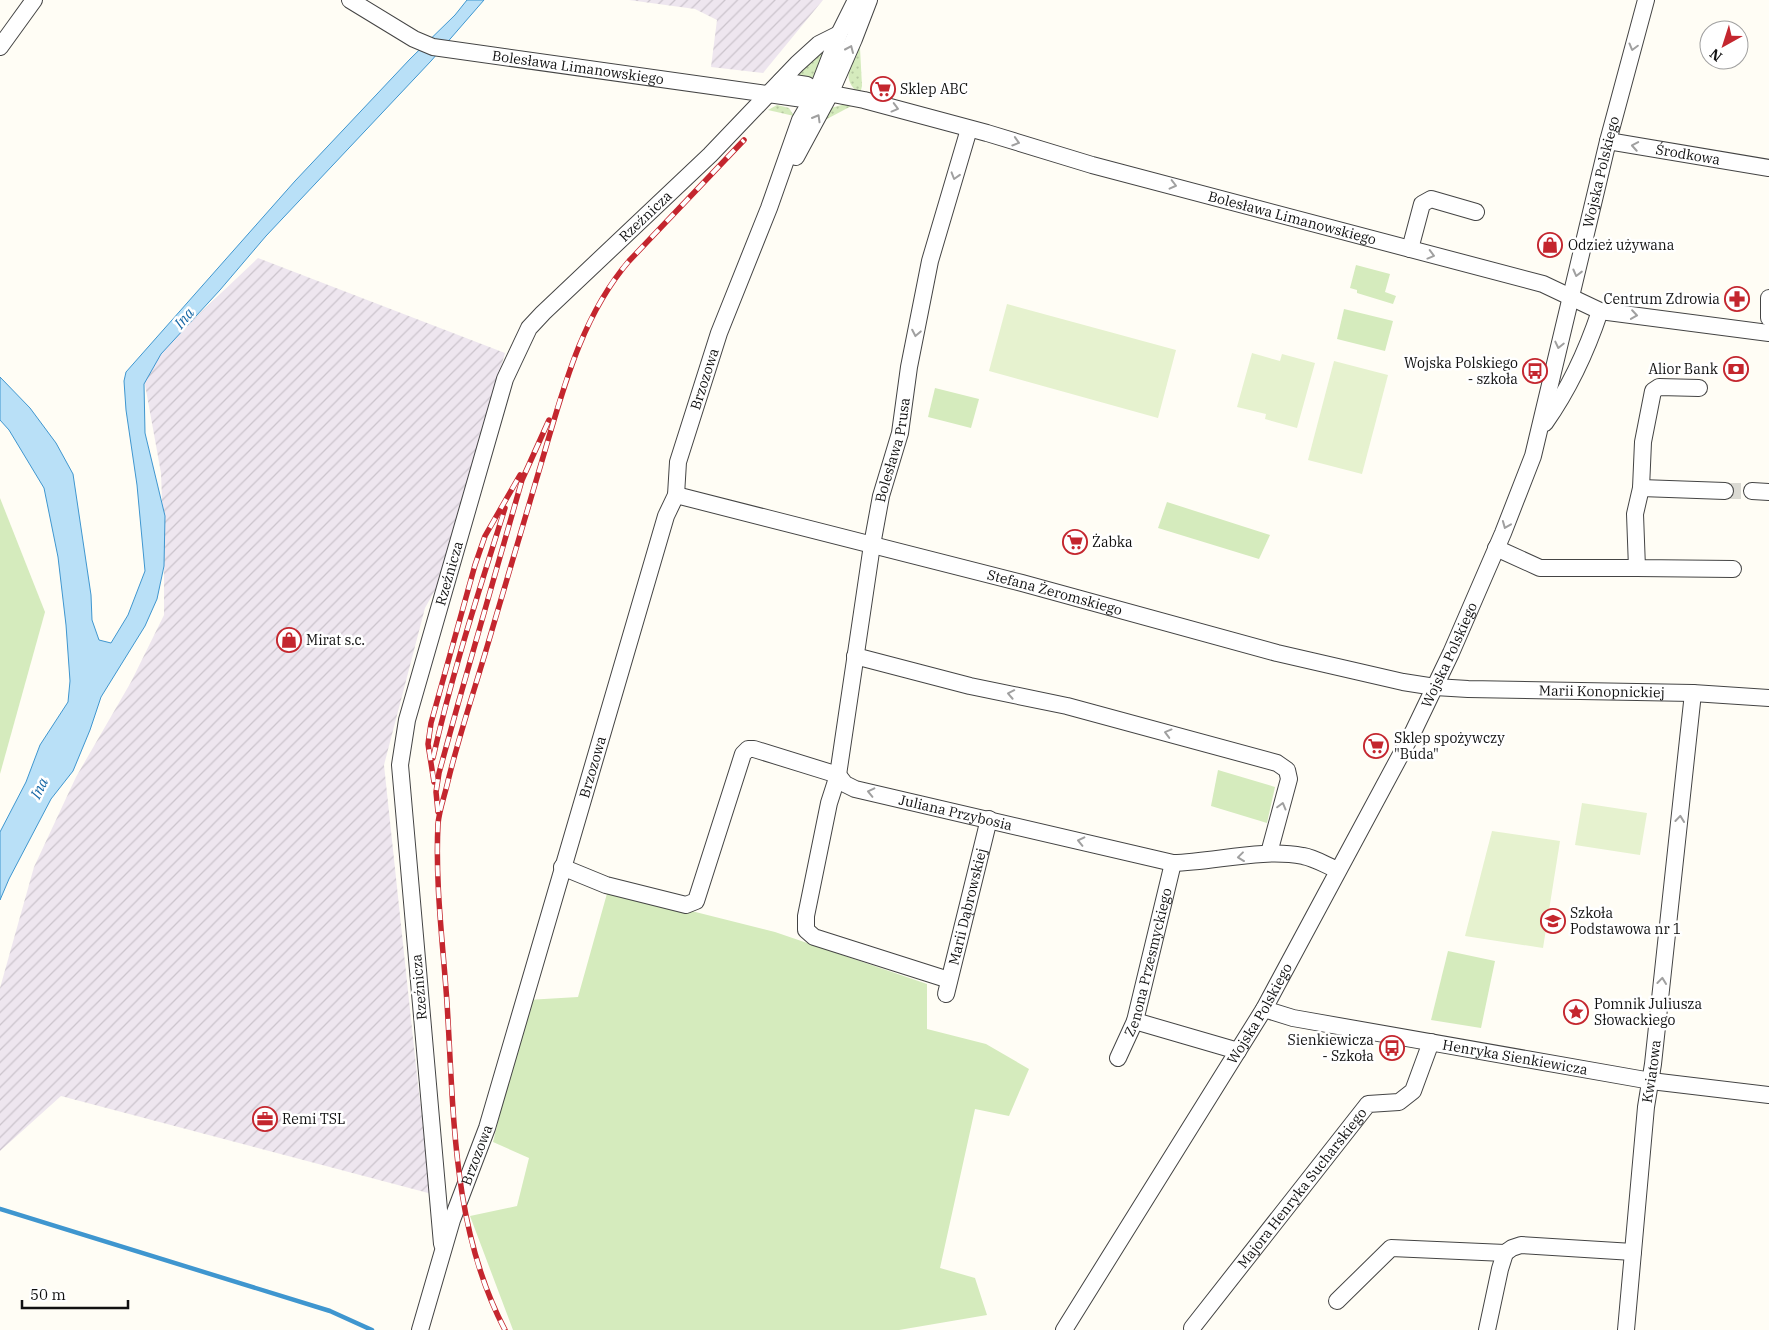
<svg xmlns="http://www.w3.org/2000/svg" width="1769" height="1330" font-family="'IBM Plex Serif',serif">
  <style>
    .industrial { fill: url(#industrial-furrows) }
    .grass { fill: url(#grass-dots) }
    .park { fill: #d5ebbd }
    .pitch { fill: #e6f2cf }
    .water { fill: #b9e0f7; stroke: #3f96cf }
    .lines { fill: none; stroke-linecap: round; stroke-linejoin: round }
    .stream { stroke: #3f96cf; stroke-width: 4.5 }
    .minor-tunnel { stroke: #dbdad3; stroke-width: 16; stroke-dasharray: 16 8; stroke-linecap: butt }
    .minor-casing { stroke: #444; stroke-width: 18 }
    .minor { stroke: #fff; stroke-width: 16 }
    .rail-casing { stroke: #c4262e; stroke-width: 5.5 }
    .rail { stroke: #fff; stroke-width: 4; stroke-dasharray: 11; stroke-linecap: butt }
    .oneway { stroke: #a0a0a0 }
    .labels { text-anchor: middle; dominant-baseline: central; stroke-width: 5; stroke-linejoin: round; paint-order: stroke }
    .street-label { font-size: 14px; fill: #111; stroke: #fff }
    .poi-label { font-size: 14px; fill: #111; stroke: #fff; text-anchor: start }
    .water-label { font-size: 15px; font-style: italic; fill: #1768a6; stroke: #fff }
  </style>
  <defs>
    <pattern id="industrial-furrows" width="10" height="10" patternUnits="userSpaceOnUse" patternTransform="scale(1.25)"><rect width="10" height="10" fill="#eee6ef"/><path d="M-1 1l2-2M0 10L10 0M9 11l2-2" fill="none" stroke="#cbc4cc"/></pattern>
    <pattern id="grass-dots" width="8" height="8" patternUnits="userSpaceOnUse" patternTransform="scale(1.25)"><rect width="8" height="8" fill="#d5ebbd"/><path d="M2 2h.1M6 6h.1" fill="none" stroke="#b6c8a1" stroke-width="1.8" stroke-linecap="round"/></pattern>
  </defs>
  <rect width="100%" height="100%" fill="#fffdf5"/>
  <!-- industrial -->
  <g class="industrial">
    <polygon points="629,0 823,0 763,73 711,67 717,20 695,9"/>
    <polygon points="258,258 505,353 439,583 425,608 384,765 418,1085 432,1194 61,1096 0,1151 0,988 34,867 76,777 131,682 164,615 164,551 161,473 142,368"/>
  </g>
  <!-- grass -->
  <g class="grass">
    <path d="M 858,46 L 860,48 L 862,86 L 860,94 C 840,79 851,66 858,46 Z"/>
    <polygon points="825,48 813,77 811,79 797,76"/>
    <polygon points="853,102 857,103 825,120 822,119 827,109"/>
    <polygon points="777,105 789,108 794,116 768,110"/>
  </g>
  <!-- park -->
  <g class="park">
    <polygon points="1356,265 1390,274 1385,292 1396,296 1393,304 1357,293 1357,290 1350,288"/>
    <polygon points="1344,309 1393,321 1385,351 1337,339"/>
    <polygon points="935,388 979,399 971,428 928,417"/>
    <polygon points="0,498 45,612 0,774"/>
    <polygon points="1167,502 1270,535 1259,559 1158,528"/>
    <polygon points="1218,770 1275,787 1267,823 1211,806"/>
    <polygon points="608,890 775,932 927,984 927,1029 986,1044 1029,1069 1009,1116 975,1109 940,1268 975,1278 987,1315 899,1330 513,1330 470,1216 517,1206 529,1158 493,1142 527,1000 578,997"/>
    <polygon points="1448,951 1495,961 1481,1028 1431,1020"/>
  </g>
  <!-- pitch -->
  <g class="pitch">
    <polygon points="1007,304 1176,350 1158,418 989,371"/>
    <polygon points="1252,353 1280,361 1282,354 1315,363 1297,428 1265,419 1266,414 1237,407"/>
    <polygon points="1334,361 1388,375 1362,474 1308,460"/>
    <polygon points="1582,803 1647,813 1640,855 1575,845"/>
    <polygon points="1492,831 1560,841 1543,948 1465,936"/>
  </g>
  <!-- water -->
  <polygon class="water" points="467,0 484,0 431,61 266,236 220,290 161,354 144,384 145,433 165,516 164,566 157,599 145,626 101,697 90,730 73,771 51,799 9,879 0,900 0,832 26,782 40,745 68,702 70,681 66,625 58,557 44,488 9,430 0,420 0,377 30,408 56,443 73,474 91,595 92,620 99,640 111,643 128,615 145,571 137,485 126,410 124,381 126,372 295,181 410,59 455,15"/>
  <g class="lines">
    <!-- stream -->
    <polyline class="stream" points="0,1209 330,1311 372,1330"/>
    <!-- minor-tunnel -->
    <polyline class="minor-tunnel" points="1725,491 1752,491"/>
    <defs>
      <g id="minor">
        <path id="s1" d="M 350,0 L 414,39 L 433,47 L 803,99 L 817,91"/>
        <polyline points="0,47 34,0"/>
        <path id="s2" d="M 781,81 L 807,85 L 817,91 L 864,100 L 987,133 L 1092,165 L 1543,284 L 1600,311 L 1769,333"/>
        <path id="s3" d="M 1608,141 L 1769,168"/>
        <polyline points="796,157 830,94 854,39 869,0"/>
        <polyline points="1410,249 1422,204 1431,199 1476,212"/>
        <polyline points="1769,298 1769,318"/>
        <polyline points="1699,388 1659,387 1653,391 1643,442 1641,488 1635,514 1637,568 1733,569"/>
        <path d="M 1545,423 C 1569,389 1587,350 1600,311"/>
        <polyline points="1641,488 1725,491"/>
        <polyline points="1752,491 1769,492"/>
        <path id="s4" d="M 676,495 L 1022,583 L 1277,653 L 1403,682 L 1435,687 L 1468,689 L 1693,693 L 1769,698"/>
        <polyline points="1496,548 1540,568 1637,568"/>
        <polyline points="855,656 970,686 1067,706 1277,763 1287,770 1289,779 1269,853"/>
        <path id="s5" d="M 562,867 L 606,885 L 686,905 L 696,901 L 743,754 L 748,749 L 754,749 L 838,775 L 845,784 L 855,789 L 1173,863 C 1215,862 1262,848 1303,856 C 1315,858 1327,866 1338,870"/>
        <path id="s6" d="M 949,980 L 814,937 L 806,930 L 806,916 L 829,803 L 838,775 L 872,545 L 881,496 L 900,433 L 909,367 L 930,261 L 969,129"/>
        <path id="s7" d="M 946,994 L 989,819"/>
        <path id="s8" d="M 1264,1009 L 1293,1018 L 1651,1081 L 1769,1095"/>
        <polyline points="1135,1021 1238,1051"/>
        <path id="s9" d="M 1118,1058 L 1135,1021 L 1173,863"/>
        <path id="s10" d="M 442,1244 L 400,765 L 407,720 L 505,379 L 529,328 L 543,313 L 710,155 L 797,64 L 819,44 L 839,34"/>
        <polyline points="1337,1301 1391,1248 1505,1253 1512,1248 1521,1245 1633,1252"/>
        <path id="s11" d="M 1192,1328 L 1368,1104 L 1399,1102 L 1413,1091 L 1431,1042"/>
        <path id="s12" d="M 420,1330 L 452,1220 L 487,1128 L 666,516 L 676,495 L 678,462 L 719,333 L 769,208 L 800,120 L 817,91 L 839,34 L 856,0"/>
        <path id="s13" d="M 1064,1330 L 1264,1009 L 1414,730 L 1451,653 L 1503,533 L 1533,456 L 1608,141 L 1646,0"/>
        <polyline points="1487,1330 1500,1269 1505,1253"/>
        <path id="s14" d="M 1626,1330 L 1646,1107 L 1653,1064 L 1693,693"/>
      </g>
    </defs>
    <!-- minor casing -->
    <use href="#minor" class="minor-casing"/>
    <!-- minor -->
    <use href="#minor" class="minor"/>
    <defs>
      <g id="rail">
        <path d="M 433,758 C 452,673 479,591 505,508"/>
        <polyline points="434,782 428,744 431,723 475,565 485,536 520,475"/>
        <polyline points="438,812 436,792 439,773 458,704 522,480 549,420"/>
        <path d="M 505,1330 C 452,1229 454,1114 447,1003 C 443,944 435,884 438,824 C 439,810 445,795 448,781 C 459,736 474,691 487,647 C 505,586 523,525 541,464 C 562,394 580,318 629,261 L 744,140"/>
      </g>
    </defs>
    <!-- rail casing -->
    <use href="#rail" class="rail-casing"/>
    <!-- rail -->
    <use href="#rail" class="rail"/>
  </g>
  <!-- one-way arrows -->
  <defs><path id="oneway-chevron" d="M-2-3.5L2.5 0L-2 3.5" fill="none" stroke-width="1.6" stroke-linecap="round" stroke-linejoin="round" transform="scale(1.25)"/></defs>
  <g class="oneway">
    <use href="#oneway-chevron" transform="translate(1633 47) rotate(105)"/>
    <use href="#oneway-chevron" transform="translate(850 49) rotate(-66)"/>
    <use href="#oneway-chevron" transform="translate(895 108) rotate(15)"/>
    <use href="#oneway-chevron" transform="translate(817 118) rotate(-60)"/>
    <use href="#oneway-chevron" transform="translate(1016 142) rotate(17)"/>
    <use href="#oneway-chevron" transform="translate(1635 146) rotate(-170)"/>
    <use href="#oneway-chevron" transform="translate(955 176) rotate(107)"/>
    <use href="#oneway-chevron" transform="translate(1173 185) rotate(14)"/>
    <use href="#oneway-chevron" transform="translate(1431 255) rotate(15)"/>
    <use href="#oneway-chevron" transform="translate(1577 273) rotate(104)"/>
    <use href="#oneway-chevron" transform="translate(1634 315) rotate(8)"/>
    <use href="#oneway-chevron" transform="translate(916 333) rotate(101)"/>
    <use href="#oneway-chevron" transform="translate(1559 345) rotate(103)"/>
    <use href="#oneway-chevron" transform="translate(1506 525) rotate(112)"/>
    <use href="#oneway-chevron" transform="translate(1011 694) rotate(-169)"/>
    <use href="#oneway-chevron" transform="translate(1168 733) rotate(-165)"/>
    <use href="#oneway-chevron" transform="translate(871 792) rotate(-167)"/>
    <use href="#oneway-chevron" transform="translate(1282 806) rotate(-75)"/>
    <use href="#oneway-chevron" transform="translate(1680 819) rotate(-84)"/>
    <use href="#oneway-chevron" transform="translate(1081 841) rotate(-167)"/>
    <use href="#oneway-chevron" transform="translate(1241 857) rotate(173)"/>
    <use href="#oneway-chevron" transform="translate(1662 981) rotate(-84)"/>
  </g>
  <!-- icons -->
  <defs>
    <symbol id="supermarket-ring" viewBox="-11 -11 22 22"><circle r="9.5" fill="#fff" stroke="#c4262e" stroke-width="1.5"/><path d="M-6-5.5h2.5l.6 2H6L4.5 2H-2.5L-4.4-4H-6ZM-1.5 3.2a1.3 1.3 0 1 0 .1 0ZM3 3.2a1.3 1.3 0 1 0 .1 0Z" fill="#c4262e"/></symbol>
    <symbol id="shop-ring" viewBox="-11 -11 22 22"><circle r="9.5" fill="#fff" stroke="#c4262e" stroke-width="1.5"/><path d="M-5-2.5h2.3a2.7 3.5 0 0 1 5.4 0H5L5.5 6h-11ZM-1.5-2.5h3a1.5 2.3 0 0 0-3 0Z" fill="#c4262e"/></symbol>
    <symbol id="pharmacy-ring" viewBox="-11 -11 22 22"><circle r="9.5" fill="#fff" stroke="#c4262e" stroke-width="1.5"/><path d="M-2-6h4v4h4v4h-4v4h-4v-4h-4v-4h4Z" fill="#c4262e"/></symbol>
    <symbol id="bank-ring" viewBox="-11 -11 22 22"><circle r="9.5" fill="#fff" stroke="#c4262e" stroke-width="1.5"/><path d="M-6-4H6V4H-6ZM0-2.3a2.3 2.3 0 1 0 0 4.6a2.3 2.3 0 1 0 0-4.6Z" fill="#c4262e"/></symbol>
    <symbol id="bus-ring" viewBox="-11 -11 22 22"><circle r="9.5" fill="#fff" stroke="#c4262e" stroke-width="1.5"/><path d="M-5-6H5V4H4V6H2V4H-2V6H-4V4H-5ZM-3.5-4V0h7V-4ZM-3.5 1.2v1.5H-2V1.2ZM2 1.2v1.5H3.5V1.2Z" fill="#c4262e"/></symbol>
    <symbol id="school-ring" viewBox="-11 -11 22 22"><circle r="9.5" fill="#fff" stroke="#c4262e" stroke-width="1.5"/><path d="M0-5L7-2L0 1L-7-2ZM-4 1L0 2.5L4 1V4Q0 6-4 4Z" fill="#c4262e"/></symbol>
    <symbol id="sight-ring" viewBox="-11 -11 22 22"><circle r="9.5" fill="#fff" stroke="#c4262e" stroke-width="1.5"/><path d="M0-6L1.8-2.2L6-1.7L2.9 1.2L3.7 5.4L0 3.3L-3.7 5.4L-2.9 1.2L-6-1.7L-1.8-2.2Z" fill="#c4262e"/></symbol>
    <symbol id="office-ring" viewBox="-11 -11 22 22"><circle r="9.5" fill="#fff" stroke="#c4262e" stroke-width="1.5"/><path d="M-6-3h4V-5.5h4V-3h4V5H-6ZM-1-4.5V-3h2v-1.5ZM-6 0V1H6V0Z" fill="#c4262e"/></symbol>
  </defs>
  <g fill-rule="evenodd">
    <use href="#supermarket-ring" x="869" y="75" width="28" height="28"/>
    <use href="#shop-ring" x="1536" y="231" width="28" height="28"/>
    <use href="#pharmacy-ring" x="1723" y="285" width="28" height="28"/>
    <use href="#bank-ring" x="1722" y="355" width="28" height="28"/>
    <use href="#bus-ring" x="1521" y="357" width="28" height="28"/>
    <use href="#supermarket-ring" x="1061" y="528" width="28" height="28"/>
    <use href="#shop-ring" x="275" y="626" width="28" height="28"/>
    <use href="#supermarket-ring" x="1362" y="732" width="28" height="28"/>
    <use href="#school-ring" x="1539" y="907" width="28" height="28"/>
    <use href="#sight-ring" x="1562" y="998" width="28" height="28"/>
    <use href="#bus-ring" x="1378" y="1034" width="28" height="28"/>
    <use href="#office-ring" x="251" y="1105" width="28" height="28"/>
  </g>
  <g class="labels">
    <!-- street labels -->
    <g class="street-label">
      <text stroke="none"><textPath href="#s1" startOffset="242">Bolesława Limanowskiego</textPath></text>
      <text stroke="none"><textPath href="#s3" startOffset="81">Środkowa</textPath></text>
      <text stroke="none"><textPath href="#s13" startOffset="1286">Wojska Polskiego</textPath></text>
      <text stroke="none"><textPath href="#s10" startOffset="1099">Rzeźnicza</textPath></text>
      <text stroke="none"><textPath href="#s2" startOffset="530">Bolesława Limanowskiego</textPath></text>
      <text stroke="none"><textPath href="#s12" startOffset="994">Brzozowa</textPath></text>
      <text stroke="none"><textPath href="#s6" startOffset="641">Bolesława Prusa</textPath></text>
      <text stroke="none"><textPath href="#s10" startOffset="679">Rzeźnicza</textPath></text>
      <text stroke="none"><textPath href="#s4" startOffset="391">Stefana Żeromskiego</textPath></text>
      <text stroke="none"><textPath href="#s13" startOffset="778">Wojska Polskiego</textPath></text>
      <text stroke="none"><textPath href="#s4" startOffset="950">Marii Konopnickiej</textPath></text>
      <text stroke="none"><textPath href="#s12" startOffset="589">Brzozowa</textPath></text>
      <text stroke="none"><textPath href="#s5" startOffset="522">Juliana Przybosia</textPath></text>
      <text stroke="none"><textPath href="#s7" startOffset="90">Marii Dąbrowskiej</textPath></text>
      <text stroke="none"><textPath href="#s9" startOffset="101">Zenona Przesmyckiego</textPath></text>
      <text transform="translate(419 987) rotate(-95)">Rzeźnicza</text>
      <text stroke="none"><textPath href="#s13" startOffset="372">Wojska Polskiego</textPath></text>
      <text stroke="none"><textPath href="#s8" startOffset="256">Henryka Sienkiewicza</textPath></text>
      <text stroke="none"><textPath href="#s14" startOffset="260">Kwiatowa</textPath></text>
      <text stroke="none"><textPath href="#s12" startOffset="184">Brzozowa</textPath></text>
      <text stroke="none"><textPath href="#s11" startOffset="178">Majora Henryka Sucharskiego</textPath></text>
    </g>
    <!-- poi labels -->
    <g class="poi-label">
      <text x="900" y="89">Sklep ABC</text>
      <text x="1568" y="245">Odzież używana</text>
      <text x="1720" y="299" text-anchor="end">Centrum Zdrowia</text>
      <text x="1518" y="363" text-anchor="end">Wojska Polskiego<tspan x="1518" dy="16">- szkoła</tspan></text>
      <text x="1718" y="369" text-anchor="end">Alior Bank</text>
      <text x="1092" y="542">Żabka</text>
      <text x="306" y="640">Mirat s.c.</text>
      <text x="1394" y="738">Sklep spożywczy<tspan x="1394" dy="16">"Buda"</tspan></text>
      <text x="1570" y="913">Szkoła<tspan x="1570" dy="16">Podstawowa nr 1</tspan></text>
      <text x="1594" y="1004">Pomnik Juliusza<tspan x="1594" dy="16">Słowackiego</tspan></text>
      <text x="1374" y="1040" text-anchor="end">Sienkiewicza<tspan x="1374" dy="16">- Szkoła</tspan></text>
      <text x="282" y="1119">Remi TSL</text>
    </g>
    <!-- water labels -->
    <g class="water-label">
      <text transform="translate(184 318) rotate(-50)">Ina</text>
      <text transform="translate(39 788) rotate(-64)">Ina</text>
    </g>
  </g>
  <!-- north arrow -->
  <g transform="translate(1724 45) rotate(219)"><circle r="24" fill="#ffffff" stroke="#a0a0a0"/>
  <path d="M0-4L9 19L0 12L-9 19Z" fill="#c4262e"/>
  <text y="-8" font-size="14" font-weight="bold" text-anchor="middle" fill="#111111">N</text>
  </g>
  <!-- scale -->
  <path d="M22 1300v8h106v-8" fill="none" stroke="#111111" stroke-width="2.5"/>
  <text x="30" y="1300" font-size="15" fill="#111111" stroke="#ffffff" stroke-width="4" paint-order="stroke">50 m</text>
</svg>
